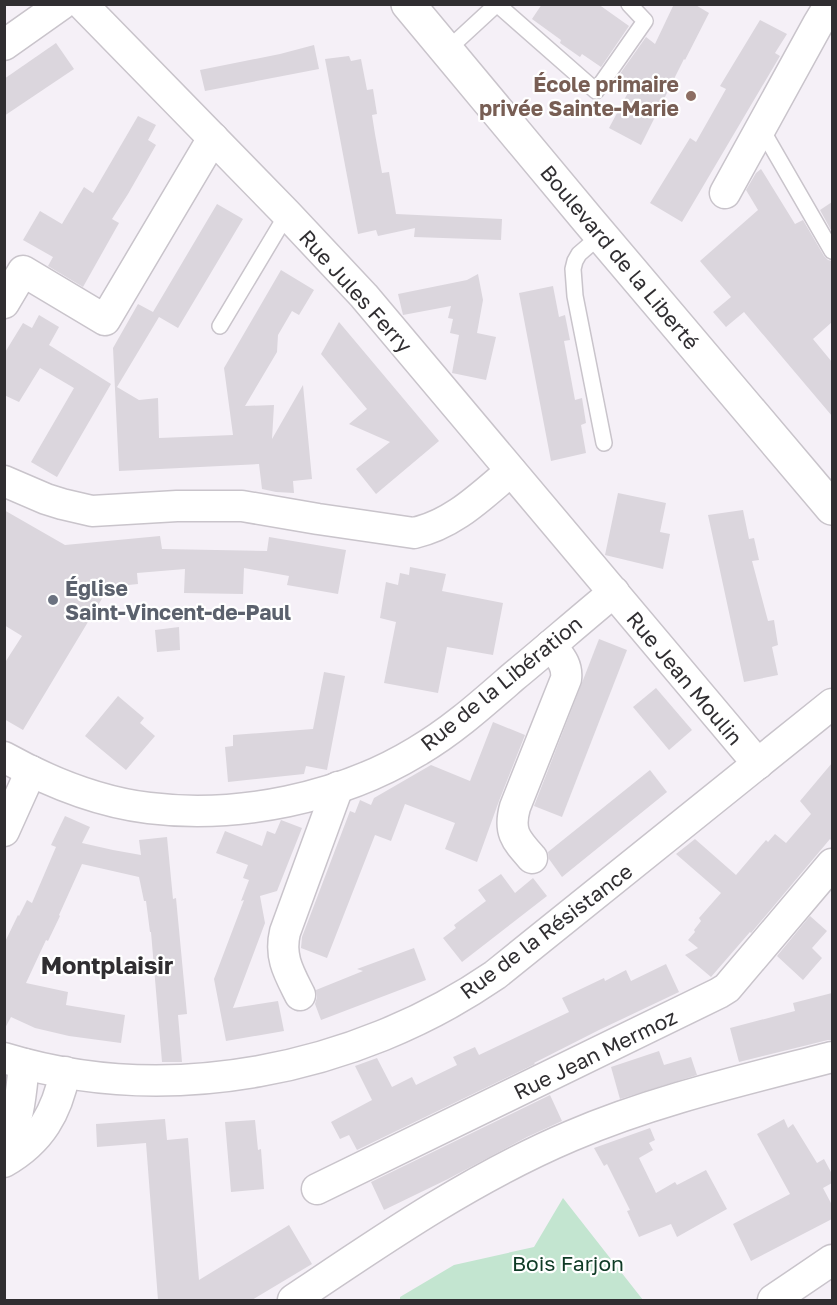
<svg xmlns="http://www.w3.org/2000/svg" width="837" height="1305" font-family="'Golos Text',sans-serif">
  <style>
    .green { fill: #c3e5d0 }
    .building { fill: #dbd6dd }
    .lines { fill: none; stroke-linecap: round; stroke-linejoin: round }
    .service-casing { stroke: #c9c4cb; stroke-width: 18 }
    .minor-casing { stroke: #c9c4cb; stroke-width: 33 }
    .secondary-casing { stroke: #c9c4cb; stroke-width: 36 }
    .service { stroke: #fff; stroke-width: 15 }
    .minor { stroke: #fff; stroke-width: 30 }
    .secondary { stroke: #fff; stroke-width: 33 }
    .education-dot { fill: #8d6e63; stroke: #fff; stroke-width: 2 }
    .worship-dot { fill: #6b7280; stroke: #fff; stroke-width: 2 }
    .labels { text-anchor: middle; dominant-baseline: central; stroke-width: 4.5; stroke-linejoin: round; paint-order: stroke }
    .education-label { font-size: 21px; font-weight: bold; fill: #785e54; stroke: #fff; text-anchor: end }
    .street-label { font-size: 21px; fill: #302e31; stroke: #fff }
    .worship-label { font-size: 21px; font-weight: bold; fill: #5b616d; stroke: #fff; text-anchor: start }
    .park-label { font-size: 21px; fill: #0f3b26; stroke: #fff }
    .quarter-label { font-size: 24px; font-weight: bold; fill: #302e31; stroke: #fff }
  </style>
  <rect width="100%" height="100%" fill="#f5f0f7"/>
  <!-- green -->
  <polygon class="green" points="563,1198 643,1300 400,1300 400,1297 454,1265 534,1247"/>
  <!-- building -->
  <g class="building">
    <polygon points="542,4 598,4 629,26 601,67 582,54 580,57 560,43 561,40 532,19"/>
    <polygon points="674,4 694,4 709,13 685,60 684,59 641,145 609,128 631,87 617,78 646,37 655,44"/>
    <polygon points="760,20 787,34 775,53 780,56 682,222 650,203 690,138 696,142 726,89 720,86"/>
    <polygon points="56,43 74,69 4,116 4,79"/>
    <polygon points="314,45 319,69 205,91 200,70 280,54"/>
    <polygon points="349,56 351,61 361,59 367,90 373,89 377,114 372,115 375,134 382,173 389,172 396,214 502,219 501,240 414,237 415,228 378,236 376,230 358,234 325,59"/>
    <polygon points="138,116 156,125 148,140 156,145 128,194 112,219 119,223 83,287 48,266 53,257 23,240 40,211 62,224 84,187 93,193"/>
    <polygon points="761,169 795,224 803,220 824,256 828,260 832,261 832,322 813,339 832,362 832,416 744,312 726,327 713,312 731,297 700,261 758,210 746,190 756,173"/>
    <polygon points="832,202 832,232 820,210"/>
    <polygon points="217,204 243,219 178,328 159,317 117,387 139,400 158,398 159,438 233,435 224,368 281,270 314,290 299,315 292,311 278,335 277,352 245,406 274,405 272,439 303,385 312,479 293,481 294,493 276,492 262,489 259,464 119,471 113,348 138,304 153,312"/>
    <polygon points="478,274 483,300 477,333 496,337 486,380 452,373 459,335 450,333 453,319 448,318 451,306 403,315 398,294 467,280"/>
    <polygon points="553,286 559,317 565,315 570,340 564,341 575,400 582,398 586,423 581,425 586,453 551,461 519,293"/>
    <polygon points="39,315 59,327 49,345 111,384 57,477 31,462 74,388 40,368 19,402 4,395 4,354 23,323 32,328"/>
    <polygon points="339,322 439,441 376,494 356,469 390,442 349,424 367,409 321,354"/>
    <polygon points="618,493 666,503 660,532 670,534 663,569 605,555"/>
    <polygon points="4,510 65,545 160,536 162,549 267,551 269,537 346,550 338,594 287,585 289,576 244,568 243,594 184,593 185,569 137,573 138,584 109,587 23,730 4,719 4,664 22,636 4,625"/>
    <polygon points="743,510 749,539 754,538 759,560 752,561 768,621 774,620 778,645 772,647 778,675 744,682 708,515"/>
    <polygon points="410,567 446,574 442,591 503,603 493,655 447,647 438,693 384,683 396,622 380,618 386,582 398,585 400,573 409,575"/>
    <polygon points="179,627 180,650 157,652 155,630"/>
    <polygon points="599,639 627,650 562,817 534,806"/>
    <polygon points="324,672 345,676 327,770 306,766 304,774 228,782 225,747 233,746 233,735 313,729"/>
    <polygon points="656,688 692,730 669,750 633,707"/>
    <polygon points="118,696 144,718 140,723 155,736 126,770 85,736"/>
    <polygon points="493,722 525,735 499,801 477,862 445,849 455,823 405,804 391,841 375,835 327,958 301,948 302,937 350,811 355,813 360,800 371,805 374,798 431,765 470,781"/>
    <polygon points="832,763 832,842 830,839 751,933 750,932 711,977 685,955 698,948 688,940 695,932 694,930 701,921 699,918 721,893 676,854 695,839 736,875 766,840 768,842 775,834 786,843 811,814 800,801"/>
    <polygon points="650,770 667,792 562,877 549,859 548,852"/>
    <polygon points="65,816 90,827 82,843 113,850 141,855 139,840 167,837 173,899 176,898 187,1014 178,1015 182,1062 162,1062 151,932 150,932 146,901 144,901 139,877 82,864 59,915 60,916 48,941 46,940 26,983 68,992 66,1005 125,1015 121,1043 69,1036 35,1028 11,1017 4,1030 4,944 18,915 19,916 27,900 32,903 56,847 51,845"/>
    <polygon points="281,820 302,828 277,891 260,896 265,923 233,1008 278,1001 284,1031 226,1041 214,979 244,900 241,901 249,880 243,878 248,865 216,853 225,831 262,846 267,831 275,834"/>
    <polygon points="501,874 515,893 533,878 547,896 462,962 443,938 456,928 454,925 486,901 478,890"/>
    <polygon points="810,916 827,931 812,948 822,958 803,980 777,956"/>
    <polygon points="414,948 426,980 321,1020 315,1004 317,997 316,990 363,971 357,969"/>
    <polygon points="666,964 679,992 599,1030 534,1063 535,1064 357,1150 349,1135 340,1139 331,1122 372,1100 355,1066 377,1058 392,1087 412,1077 416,1085 457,1065 453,1057 475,1047 479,1055 569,1012 562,998 604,978 605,981 626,970 631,981"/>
    <polygon points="832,993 832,1040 828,1040 739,1062 730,1028 795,1011 793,1003"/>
    <polygon points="659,1051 664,1065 691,1057 697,1075 620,1099 611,1067"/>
    <polygon points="550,1095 562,1121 527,1137 448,1179 384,1210 371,1182"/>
    <polygon points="165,1119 167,1140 188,1138 199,1280 289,1225 312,1264 252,1300 158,1300 146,1143 97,1147 96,1124"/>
    <polygon points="784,1119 788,1128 793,1124 817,1163 824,1159 832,1174 832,1183 823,1188 832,1205 832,1219 751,1261 733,1224 790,1194 757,1134"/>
    <polygon points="255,1120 258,1150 261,1149 264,1189 231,1192 225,1122"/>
    <polygon points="650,1128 655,1140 649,1143 653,1150 639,1158 656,1193 675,1182 677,1185 706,1170 727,1209 677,1237 671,1224 639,1237 627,1211 630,1210 607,1164 604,1166 594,1148"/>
  </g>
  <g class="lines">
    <defs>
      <g id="service">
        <polyline points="446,51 497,4 596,91 645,21 629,4"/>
        <polyline points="761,128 832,251"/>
        <polyline points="601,235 579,254 575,261 573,269 575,296 604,443"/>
        <polyline points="220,326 287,214"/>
      </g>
      <g id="minor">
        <polyline points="82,4 287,214 364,296 758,764"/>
        <polyline points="4,45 62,4"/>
        <polyline points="725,193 818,24 830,4"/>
        <polyline points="4,303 23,271 105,320 213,138"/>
        <path d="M 4,481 L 46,499 L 62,504 L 92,511 L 177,506 L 242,506 L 318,519 L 414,533 C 454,524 481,496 511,471"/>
        <path d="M 4,757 C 49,782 99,802 149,808 C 238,819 340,798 416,752 C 452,731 482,704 513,677 C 547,649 580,620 614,592"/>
        <polyline points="4,831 31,771"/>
        <path d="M 532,858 C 516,840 508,832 515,807 L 566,679 C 568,664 559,656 551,645"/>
        <path d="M 300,995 C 289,973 279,957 285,932 L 338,787"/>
        <path d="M 4,1058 C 168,1108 355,1071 495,975 L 832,704"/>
        <path d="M 4,1146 C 20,1122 21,1091 24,1064"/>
        <path d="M 4,1162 C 41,1141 57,1112 65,1072"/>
        <polyline points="317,1189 719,993 727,988 832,864"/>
        <path d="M 293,1300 C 382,1240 472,1178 571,1136 C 655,1100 744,1080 832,1057"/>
        <polyline points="773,1300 832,1260"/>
      </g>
      <polyline id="secondary" points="408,4 588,220 832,508"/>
    </defs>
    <!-- service casing -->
    <use href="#service" class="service-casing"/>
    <!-- minor casing -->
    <use href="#minor" class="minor-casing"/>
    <!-- secondary casing -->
    <use href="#secondary" class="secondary-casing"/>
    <!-- service -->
    <use href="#service" class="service"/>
    <!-- minor -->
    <use href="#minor" class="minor"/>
    <!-- secondary -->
    <use href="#secondary" class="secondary"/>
  </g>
  <!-- markers -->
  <circle class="education-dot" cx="691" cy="96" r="6"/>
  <circle class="worship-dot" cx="53" cy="600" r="6"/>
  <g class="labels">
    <!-- education labels -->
    <g class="education-label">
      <text x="679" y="84">École primaire<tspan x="679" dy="24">privée Sainte-Marie</tspan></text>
    </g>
    <!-- street labels -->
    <g class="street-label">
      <text transform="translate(620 257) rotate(50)">Boulevard de la Liberté</text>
      <text transform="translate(356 291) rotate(48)">Rue Jules Ferry</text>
      <text transform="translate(685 678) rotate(50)">Rue Jean Moulin</text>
      <text transform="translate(501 683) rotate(-39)">Rue de la Libération</text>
      <text transform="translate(546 931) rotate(-37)">Rue de la Résistance</text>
      <text transform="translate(595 1054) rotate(-26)">Rue Jean Mermoz</text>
    </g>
    <!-- worship labels -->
    <g class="worship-label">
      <text x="65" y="588">Église<tspan x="65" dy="24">Saint-Vincent-de-Paul</tspan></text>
    </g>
    <!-- park labels -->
    <g class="park-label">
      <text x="568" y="1263">Bois Farjon</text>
    </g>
    <!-- quarter labels -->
    <g class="quarter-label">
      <text x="107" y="964">Montplaisir</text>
    </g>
  </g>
  <!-- border -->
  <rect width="837" height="1305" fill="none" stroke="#302e31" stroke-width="12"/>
</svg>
